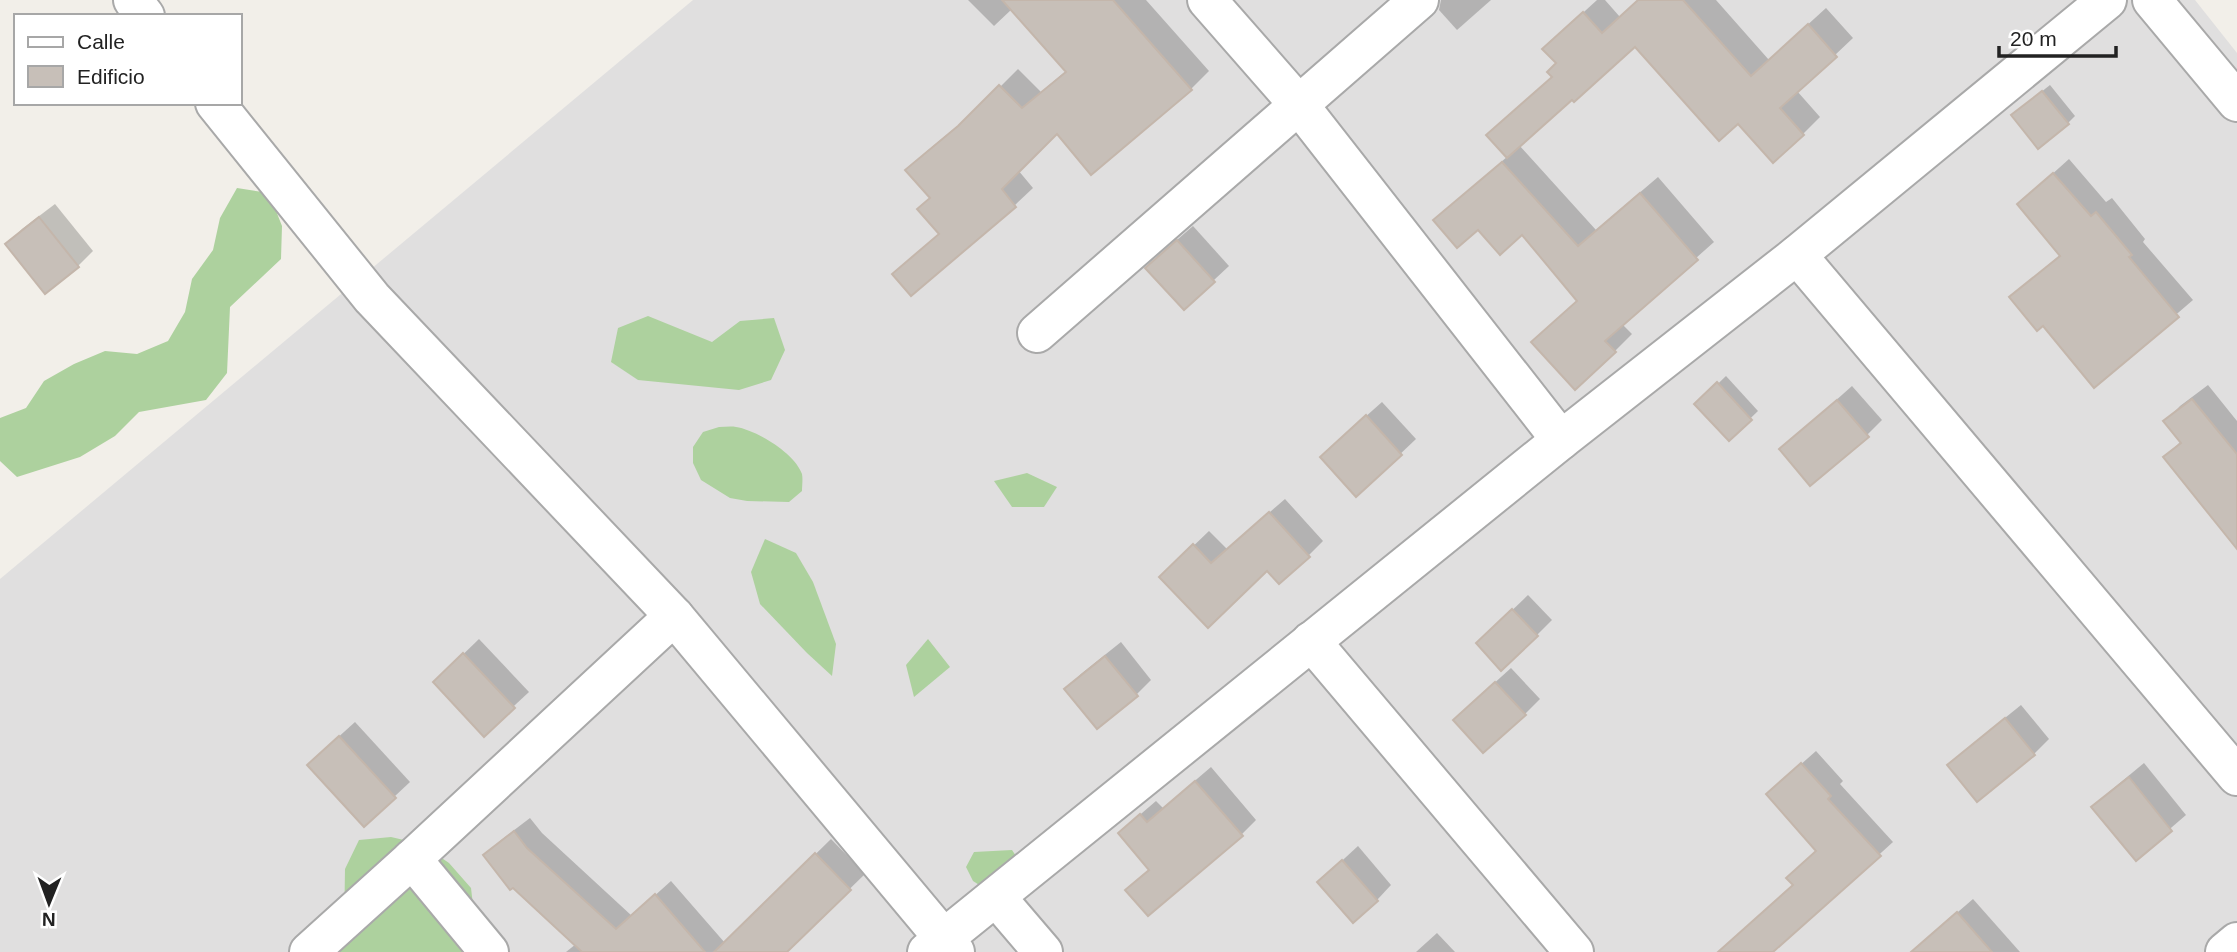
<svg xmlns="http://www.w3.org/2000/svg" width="2237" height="952" font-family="Arial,sans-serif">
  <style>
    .residential { fill: #e0dfdf }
    .forest { fill: #add19e }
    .shadow { fill: #0003 }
    .building { fill: #c7bfb8; stroke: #c4b6ab; stroke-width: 2 }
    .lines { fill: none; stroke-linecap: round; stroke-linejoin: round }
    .minor-casing { stroke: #a9a9a9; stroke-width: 42 }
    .minor { stroke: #fff; stroke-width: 38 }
  </style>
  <rect width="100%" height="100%" fill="#f2efe9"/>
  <!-- residential -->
  <polygon class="residential" points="693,0 2195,0 2237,53 2237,952 0,952 0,579"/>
  <!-- forest -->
  <g class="forest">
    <polygon points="237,188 269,193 282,226 281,259 230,307 227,373 206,400 139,412 115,436 80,457 17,477 0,461 0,418 26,408 44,381 74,364 105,351 137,354 168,341 185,312 192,279 213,250 220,218"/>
    <polygon points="648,316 712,342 740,321 774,318 785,350 771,380 739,390 638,380 611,362 618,328"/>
    <path d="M 719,427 C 725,427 731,426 736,427 C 756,430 795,453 802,474 C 803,479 802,486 802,491 L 789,502 L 747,501 L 730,498 L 701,480 L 693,463 L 693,447 L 703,432 Z"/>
    <polygon points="1027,473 1057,487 1044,507 1012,507 994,481"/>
    <polygon points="765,539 796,553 813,582 836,644 832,676 807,653 760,604 751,572"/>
    <polygon points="928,639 950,667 914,697 906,665"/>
    <polygon points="391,837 421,844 449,863 471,888 475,922 503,952 340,952 344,933 345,869 359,840"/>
    <polygon points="1012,850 1022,865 987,890 973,881 966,867 974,852"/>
  </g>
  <!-- shadow -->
  <g class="shadow">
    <polygon points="968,0 1146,0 1209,71 1191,89 1091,172 1057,132 1018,170 1033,188 1015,205 911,293 895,274 940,233 931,197 908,170 926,152 978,109 1018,69 1041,92 1067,70 1012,9 994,26"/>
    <polygon points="1441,0 1491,0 1457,30 1439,10"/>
    <polygon points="1597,0 1605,0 1620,17 1639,0 1716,0 1769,60 1826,8 1853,38 1797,91 1820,117 1803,134 1738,121 1635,45 1519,145 1596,230 1658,177 1714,242 1622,324 1632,334 1615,351 1550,325 1578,300 1522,233 1435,220 1508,156 1553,76 1558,63 1562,32"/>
    <polygon points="2050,85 2075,116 2068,123 2021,108"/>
    <polygon points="2069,159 2106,202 2112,198 2145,239 2143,242 2193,300 2094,385 2043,323 2012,297 2061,254 2019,204"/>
    <polygon points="55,204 93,251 78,266 8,244 22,229"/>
    <polygon points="1193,226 1229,266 1184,308 1162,253"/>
    <polygon points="1726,376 1758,411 1729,439 1697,404"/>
    <polygon points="2208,385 2237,421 2237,540 2166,457 2180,442 2166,421 2180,406"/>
    <polygon points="1852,386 1882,420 1867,435 1781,449"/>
    <polygon points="1382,402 1416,439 1357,495 1337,442"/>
    <polygon points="1285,499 1323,541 1308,556 1267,569 1161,577 1209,531 1227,549"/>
    <polygon points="1528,595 1552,620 1537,635 1478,643"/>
    <polygon points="479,639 529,692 484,734 450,667"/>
    <polygon points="1121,642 1151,680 1136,695 1066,689 1081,674"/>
    <polygon points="1511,668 1540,699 1525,714 1470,705"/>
    <polygon points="2021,705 2049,739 2034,754 1949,765 1964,751"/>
    <polygon points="355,722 410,782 364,825 324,750"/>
    <polygon points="1816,751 1843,781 1840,784 1893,842 1772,952 1744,952 1818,850 1782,781"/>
    <polygon points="2144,763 2186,815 2136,858 2094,807 2109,792"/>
    <polygon points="1211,767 1256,820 1241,835 1128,890 1150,869 1135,819 1156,801 1163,808"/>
    <polygon points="530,818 542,833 632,916 671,881 725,943 831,839 865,874 785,952 566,952 576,944 486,856 500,841"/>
    <polygon points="1358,846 1391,885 1377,900 1319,882"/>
    <polygon points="1973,899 2020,952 1928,952 1937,930"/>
    <polygon points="1437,933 1455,952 1416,952"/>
  </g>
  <!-- building -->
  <g class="building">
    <polygon points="1002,0 1113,0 1192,90 1091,175 1057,134 1002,189 1016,207 911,296 892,274 939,234 917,209 930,198 905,170 958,126 999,85 1022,108 1066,72"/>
    <polygon points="1638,0 1683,0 1751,76 1808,24 1837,57 1780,108 1804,135 1773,163 1738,124 1719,141 1635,47 1574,102 1572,100 1507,158 1486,135 1552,77 1547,72 1556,63 1542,49 1583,12 1602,33"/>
    <polygon points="2042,91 2069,124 2038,149 2011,115"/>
    <polygon points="1502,162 1578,246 1640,193 1698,260 1605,341 1616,352 1575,390 1531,342 1577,301 1522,235 1500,255 1478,230 1457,248 1433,220"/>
    <polygon points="2053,173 2091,216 2096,212 2132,255 2129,257 2179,317 2094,388 2043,326 2037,331 2009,297 2060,256 2017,204"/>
    <polygon points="39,217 79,267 45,294 5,244"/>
    <polygon points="1177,240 1215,282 1184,310 1145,268"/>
    <polygon points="1717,382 1752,420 1729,441 1694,404"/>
    <polygon points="2192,399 2237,454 2237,549 2163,457 2181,443 2163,421"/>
    <polygon points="1837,400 1869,437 1810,486 1779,449"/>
    <polygon points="1366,415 1402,455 1356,497 1320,457"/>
    <polygon points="1269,512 1310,557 1279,584 1267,571 1208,628 1159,577 1193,544 1211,563"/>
    <polygon points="1512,609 1538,636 1501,671 1476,643"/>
    <polygon points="463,653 515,708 484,737 433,682"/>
    <polygon points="1105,656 1138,696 1097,729 1064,689"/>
    <polygon points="1495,682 1526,715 1483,753 1453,720"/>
    <polygon points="2005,718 2035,755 1977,802 1947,765"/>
    <polygon points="339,736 396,798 364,827 307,765"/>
    <polygon points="1801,763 1831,796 1828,799 1881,856 1773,952 1718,952 1793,885 1786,878 1816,851 1766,794"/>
    <polygon points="2129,777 2172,831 2136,861 2091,807"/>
    <polygon points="1195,781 1243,836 1148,916 1125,890 1149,870 1118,833 1140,814 1147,822"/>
    <polygon points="514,831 527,848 616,929 655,894 705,952 582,952 513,888 510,890 483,855"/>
    <polygon points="815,853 851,890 787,952 714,952"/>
    <polygon points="1342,860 1378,901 1353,923 1317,882"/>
    <polygon points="1957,912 1992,952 1911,952"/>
  </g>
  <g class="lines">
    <defs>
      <g id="minor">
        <polyline points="133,0 145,16"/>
        <polyline points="1207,0 1299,105 1561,440"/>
        <polyline points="2152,0 2237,102"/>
        <polyline points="215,103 372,298 674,616 955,952"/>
        <polyline points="1797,255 2237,776"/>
        <polyline points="1037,333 1419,0"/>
        <polyline points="1311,641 1574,952"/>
        <polyline points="412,859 489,952"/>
        <polyline points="996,897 1043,952"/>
        <polyline points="309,952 412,859 674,616"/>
        <polyline points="927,952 1561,440 1797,255 2107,0"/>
        <polyline points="2225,952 2237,942"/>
      </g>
    </defs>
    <!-- minor casing -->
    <use href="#minor" class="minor-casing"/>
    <!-- minor -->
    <use href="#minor" class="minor"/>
  </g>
  <!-- legend -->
  <rect x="14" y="14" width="228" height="91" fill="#ffffff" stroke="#a7a7a7" stroke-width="2"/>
  <rect x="28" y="37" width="35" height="10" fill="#ffffff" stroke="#a7a7a7" stroke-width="2"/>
  <text x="77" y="49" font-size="21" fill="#222222">Calle</text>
  <rect x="28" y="66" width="35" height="21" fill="#c7bfb8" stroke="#a7a7a7" stroke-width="2"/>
  <text x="77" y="84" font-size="21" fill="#222222">Edificio</text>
  <!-- north arrow -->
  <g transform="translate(49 903) rotate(181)" stroke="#ffffff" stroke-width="5" paint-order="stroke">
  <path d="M0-5L12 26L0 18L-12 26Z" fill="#222222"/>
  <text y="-10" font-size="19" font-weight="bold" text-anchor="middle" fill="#222222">N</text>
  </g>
  <!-- scale -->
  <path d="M1999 46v10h117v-10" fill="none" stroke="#222222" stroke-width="3.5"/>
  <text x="2010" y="46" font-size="21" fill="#222222" stroke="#ffffff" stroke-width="5" paint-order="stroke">20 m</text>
</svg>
